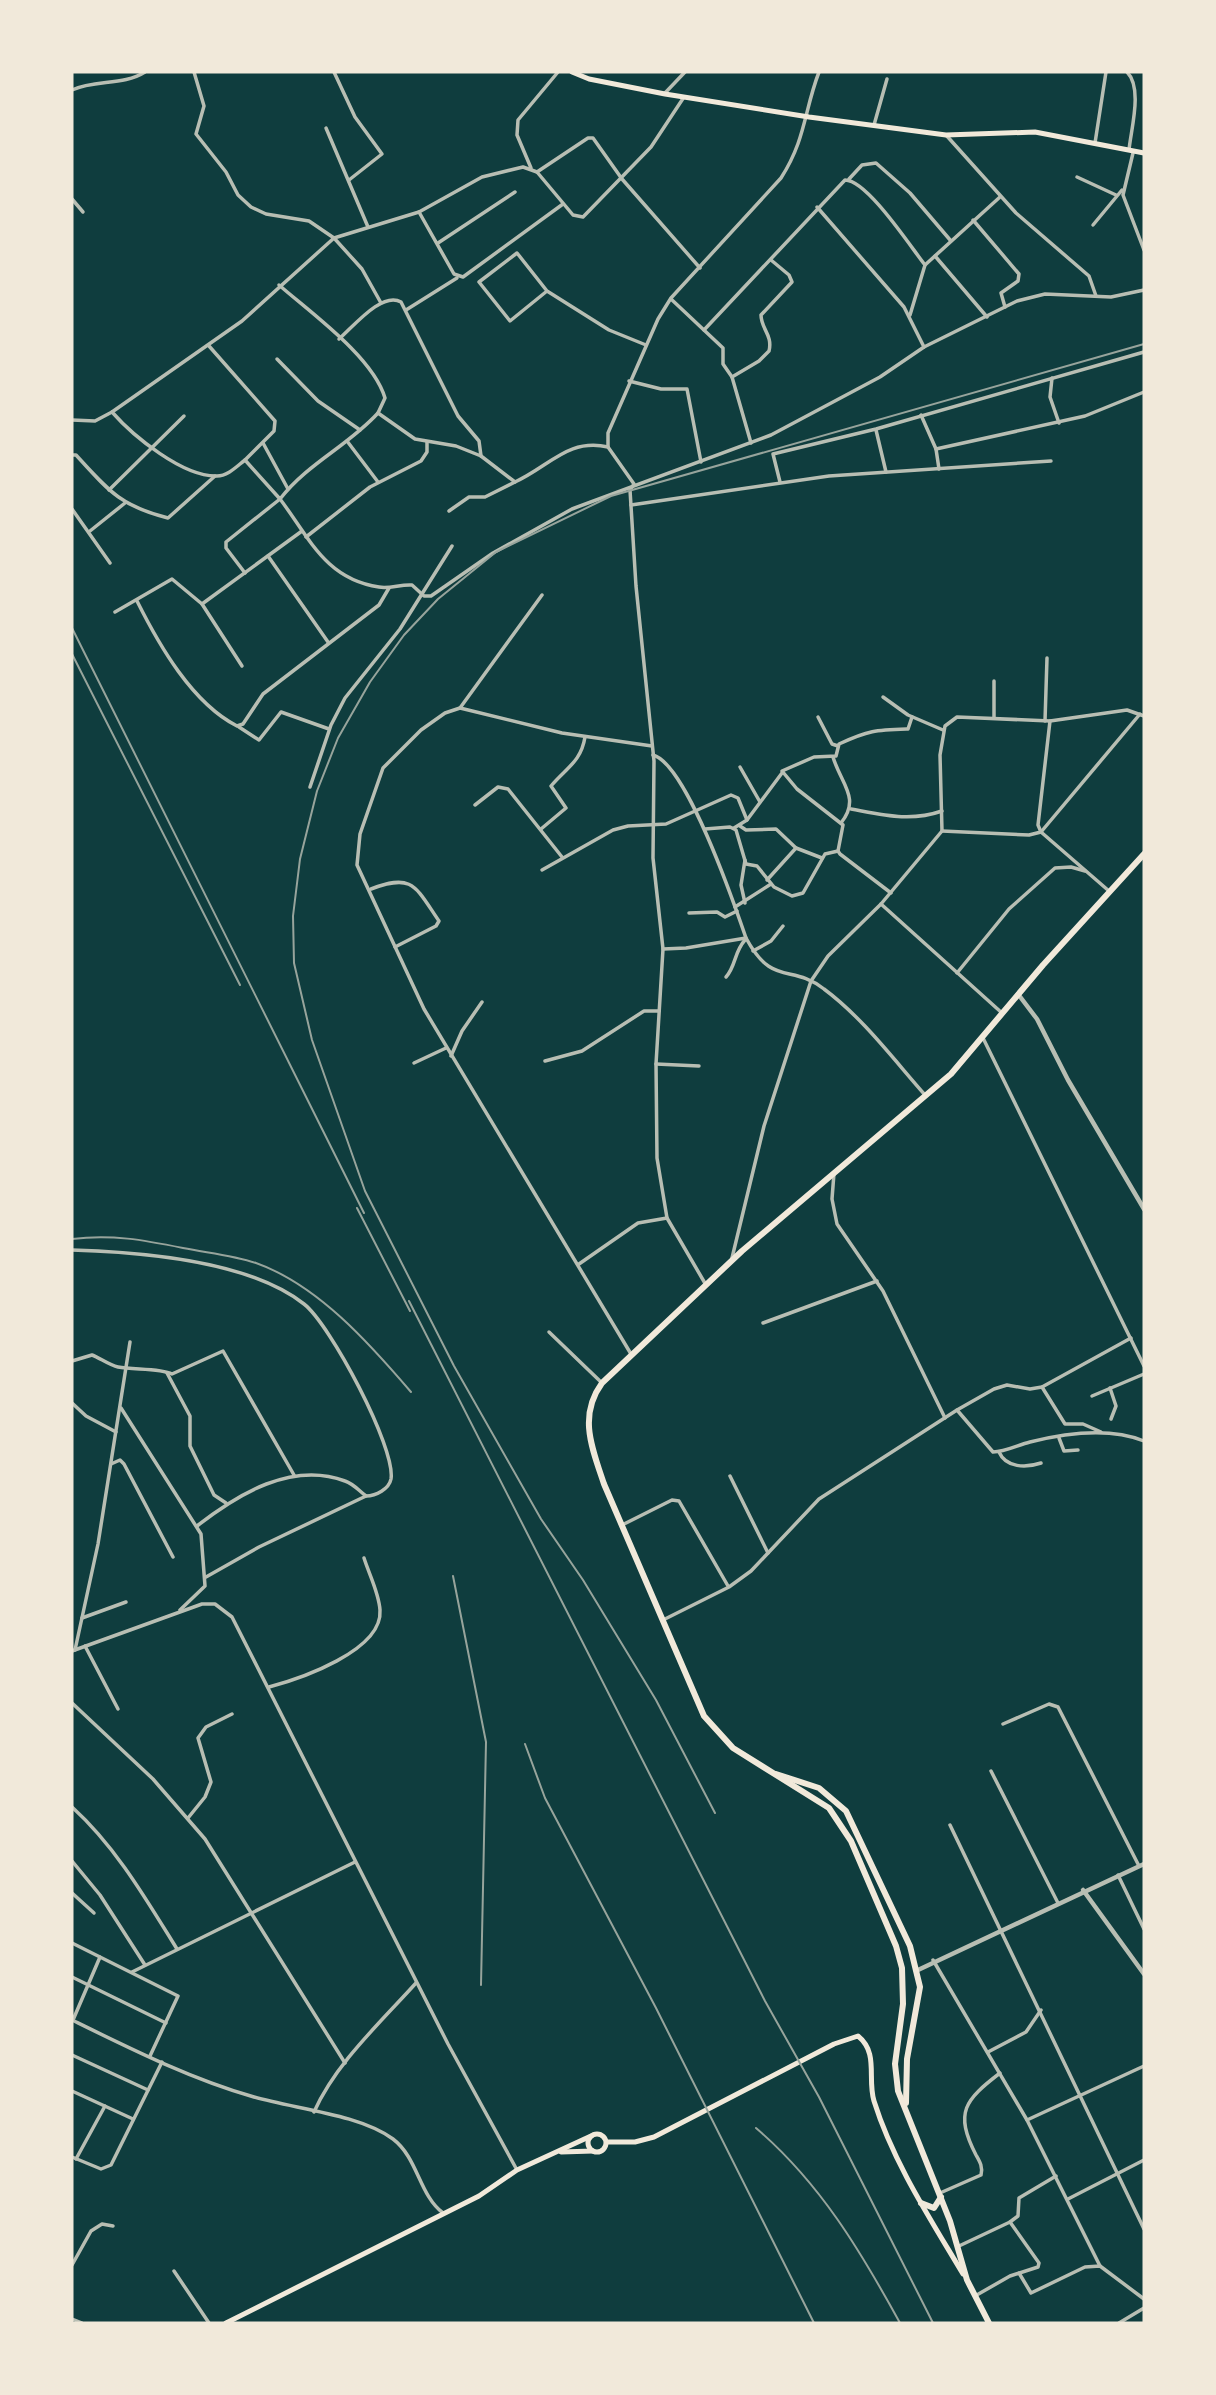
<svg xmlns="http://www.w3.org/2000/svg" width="1216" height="2395" font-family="'Nunito Sans',sans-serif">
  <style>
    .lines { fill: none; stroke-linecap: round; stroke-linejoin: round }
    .minor { stroke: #b8beb3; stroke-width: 3.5 }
    .tertiary { stroke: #b8beb3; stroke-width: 4.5 }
    .secondary { stroke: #f1e9da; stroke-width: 5 }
    .primary { stroke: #f1e9da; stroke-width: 6 }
    .rail { stroke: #97a49c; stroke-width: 2 }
  </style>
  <rect width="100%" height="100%" fill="#0f3d3e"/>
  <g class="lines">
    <!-- minor -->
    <g class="minor">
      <path d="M 194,72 L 204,106 L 196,134 L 226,172 L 238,195 L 251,207 L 266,214 L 309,221 L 334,238 L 242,321 L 112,412 C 133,436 183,477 217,476 C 228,476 237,466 245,460 L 280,499 C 308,463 348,446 378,413 L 415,439 L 456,446 L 481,456 L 515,482 C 550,466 568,438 608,447"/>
      <polyline points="334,72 355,117 382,154 349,180"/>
      <path d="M 1127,72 C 1143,88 1131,129 1129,150"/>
      <path d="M 72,90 C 95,79 123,86 145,72"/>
      <polyline points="665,93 685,72"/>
      <polyline points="874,125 887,79"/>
      <polyline points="326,128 368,227"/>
      <polyline points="946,135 1016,213 1089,276 1096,296"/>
      <polyline points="1095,143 1106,72"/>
      <polyline points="1133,153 1123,195 1144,250"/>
      <polyline points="531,168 517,135 518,120 558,72"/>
      <polyline points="537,172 588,138 593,138 622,179 700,268"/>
      <polyline points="1077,177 1116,195"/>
      <polyline points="849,179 862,165 876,163 910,193 951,241"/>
      <polyline points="72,199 83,212"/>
      <polyline points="817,207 904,307 924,347"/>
      <polyline points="419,212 454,274 463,277 563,204"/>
      <polyline points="973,220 1019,274 1018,281 1001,293 1005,307"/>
      <polyline points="1093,225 1122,190"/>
      <polyline points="438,243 515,192"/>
      <polyline points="935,256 987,317"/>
      <path d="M 279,285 C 311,313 373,357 385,398 L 378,413"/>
      <polyline points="547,291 517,253 479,282 510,321 547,291 609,330 646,345"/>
      <polyline points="671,299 723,348 723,364 732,377 751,443"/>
      <polyline points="381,303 362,269 334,238 419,212 482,177 523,167 537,172 573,215 583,217 651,147 684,97"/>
      <polyline points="406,310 457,278"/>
      <polyline points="910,315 925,265 1000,197"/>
      <path d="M 704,330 L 845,180 C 867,180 910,246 925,265"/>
      <path d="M 339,339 C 353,327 382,291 401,302 L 458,416 L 479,441 L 481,456"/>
      <polyline points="209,346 275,421 274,431 245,460"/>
      <polyline points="277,359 318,401 360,430"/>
      <path d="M 732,377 L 759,361 L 769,351 C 773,335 761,329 761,315 L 792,282 L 789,275 L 771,260"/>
      <polyline points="1052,378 1050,397 1059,423"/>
      <polyline points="629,381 661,389 687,389 701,462"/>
      <polyline points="921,415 936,449 939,469"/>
      <polyline points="72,420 95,421 112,412"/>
      <polyline points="876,430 886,472"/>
      <polyline points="347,441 378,482"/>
      <polyline points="263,443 288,489"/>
      <polyline points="936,449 1085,416 1144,392"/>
      <path d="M 72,455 L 76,455 C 108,490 120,506 168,518 L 215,476"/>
      <polyline points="780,482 773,454 876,429 1144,352"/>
      <polyline points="109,490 184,416"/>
      <polyline points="631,505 829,476 1051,461"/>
      <polyline points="72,509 110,563"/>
      <polyline points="449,511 469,497 485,497 515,482"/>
      <polyline points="90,531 125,503"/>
      <polyline points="306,537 370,487 421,461 427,452 427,442"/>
      <polyline points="268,556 328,642"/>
      <path d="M 245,573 L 226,548 L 226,542 L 280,499 C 309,537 325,579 379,587 C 390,589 401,584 412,585 L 424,596 L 431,596 L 493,553 L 572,509 L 771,435 L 880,377 L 924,347 L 1017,301 L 1045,294 L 1111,297 L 1144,290"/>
      <polyline points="542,595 460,708 445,713 421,730 383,768 360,834 357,865 424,1009 631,1354"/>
      <path d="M 137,601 C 159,645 192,703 237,726 L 243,724 L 263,694 L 379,605 L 389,588"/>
      <polyline points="202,604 242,666"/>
      <polyline points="115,612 172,579 202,604 302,531"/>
      <polyline points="994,681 994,718"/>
      <polyline points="883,697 908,715 943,730"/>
      <polyline points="460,708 562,733 652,746"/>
      <polyline points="818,717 832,744 838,746"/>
      <polyline points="1045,721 1047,658"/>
      <polyline points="1050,721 1038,825 1041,832 1109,891"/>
      <polyline points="239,727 259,740 281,712 329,729"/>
      <path d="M 653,755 C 686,764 734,903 746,938 C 773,988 791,963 824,989 C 863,1018 894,1060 926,1096"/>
      <path d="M 833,757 C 841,784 861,798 841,823"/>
      <polyline points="740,767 760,802"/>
      <polyline points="310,787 331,725 345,698 400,629 452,546"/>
      <polyline points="475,805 498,787 508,789 562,857"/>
      <path d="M 851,809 C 884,815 910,822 942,811"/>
      <polyline points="740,826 746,830 776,829 796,848"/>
      <polyline points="734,828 747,820 782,773"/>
      <path d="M 541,829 L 566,808 L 551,786 C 566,768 581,762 585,737"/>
      <polyline points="705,829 730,827 736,830 746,864 757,866 774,887 792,896 803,893 825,854 838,851"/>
      <polyline points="942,831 1029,835 1041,832 1140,714"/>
      <polyline points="542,870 613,830 628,826 666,824 731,795 738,798 747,820"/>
      <polyline points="767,880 796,848 822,858"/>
      <path d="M 371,889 C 413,873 415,886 439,921 L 436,926 L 395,947"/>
      <path d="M 891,893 L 840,854 L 838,851 L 843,825 L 797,789 L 782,771 L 814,757 L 836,756 L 839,744 C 869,730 876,730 908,729 L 912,717"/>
      <polyline points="745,903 741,885 745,860"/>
      <polyline points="881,904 1002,1013"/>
      <polyline points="735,907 771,884"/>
      <polyline points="689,913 717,912 725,917 737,911"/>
      <polyline points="663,949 686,948 746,938"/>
      <polyline points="753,951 771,941 783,926"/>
      <polyline points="957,973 1009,909 1055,868 1071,867 1085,871"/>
      <path d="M 726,977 C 736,966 734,952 745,940"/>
      <polyline points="983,1038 1144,1366"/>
      <polyline points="451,1056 462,1031 482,1002"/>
      <polyline points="545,1061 582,1051 644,1011 659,1011"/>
      <polyline points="414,1063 446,1048"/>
      <polyline points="656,1064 699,1066"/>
      <polyline points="834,1173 832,1199 837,1224 883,1291 945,1418"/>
      <path d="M 72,1250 C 141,1252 248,1260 304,1304 C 330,1324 396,1448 391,1479 C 389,1489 376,1496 366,1496 C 359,1491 354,1484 345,1481 C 292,1461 238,1494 197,1526"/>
      <polyline points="732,1258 764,1126 811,981 828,956 881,904 942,831 940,755 945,726 957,717 1050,721 1127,710 1144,716"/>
      <polyline points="579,1264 638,1223 667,1218"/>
      <path d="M 706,1285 L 667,1218 L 657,1158 L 656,1064 L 663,949 L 653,858 L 654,761 L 636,586 L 630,490 L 634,484 L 608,447 L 608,433 L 658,319 L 671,298 L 781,178 C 806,139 804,111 819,72"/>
      <polyline points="763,1323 877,1281"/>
      <polyline points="549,1332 602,1383"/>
      <path d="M 72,1361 L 92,1355 C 100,1358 109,1365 118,1367 C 133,1370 160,1368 172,1374 L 223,1351 L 294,1475"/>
      <polyline points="167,1373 190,1416 190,1446 214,1495 226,1503"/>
      <polyline points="1042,1387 1065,1424 1083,1424 1101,1432"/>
      <polyline points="1110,1388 1116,1406 1111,1419"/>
      <polyline points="1092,1396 1144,1374"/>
      <polyline points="72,1403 86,1416 116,1432"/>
      <polyline points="121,1408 201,1534 205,1586 180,1610"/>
      <path d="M 957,1410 L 993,1452 C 1005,1452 1018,1445 1030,1442 C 1066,1433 1109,1427 1144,1441"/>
      <polyline points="1059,1438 1064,1451 1078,1450"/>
      <path d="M 999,1452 C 1006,1468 1026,1468 1041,1463"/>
      <polyline points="111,1464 120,1460 124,1464 173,1557"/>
      <polyline points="730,1476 768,1553"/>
      <polyline points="622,1525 672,1500 679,1501 728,1586"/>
      <polyline points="206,1577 259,1547 366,1496"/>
      <polyline points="82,1618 126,1602"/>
      <polyline points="663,1620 729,1587 751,1571 819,1499 957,1410 994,1389 1007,1385 1030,1389 1042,1387 1131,1338"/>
      <polyline points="85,1646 118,1709"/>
      <polyline points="75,1650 98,1544 130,1342"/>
      <polyline points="72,1651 202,1604 215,1604 232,1617 448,2044 517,2170"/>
      <path d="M 269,1687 C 299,1679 383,1651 380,1610 C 379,1593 369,1574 364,1558"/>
      <polyline points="72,1703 153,1779 205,1839 345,2063"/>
      <polyline points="1003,1724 1049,1704 1058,1707 1139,1866"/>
      <polyline points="991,1771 1058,1903"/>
      <path d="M 72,1807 C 116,1847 146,1899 177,1949"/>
      <polyline points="188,1818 205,1797 211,1782 198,1738 206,1727 232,1714"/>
      <polyline points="950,1825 1144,2229"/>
      <polyline points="72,1861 100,1895 145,1965"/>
      <polyline points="1118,1875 1144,1929"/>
      <polyline points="72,1893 94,1913"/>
      <polyline points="72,1943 178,1996 150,2056"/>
      <polyline points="933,1960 1027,2120 1100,2266"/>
      <polyline points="132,1972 355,1862"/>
      <polyline points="72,1977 166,2023"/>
      <path d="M 72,2020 C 131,2049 191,2079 254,2097 C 295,2109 359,2114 393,2139 C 418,2158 419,2195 443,2213"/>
      <polyline points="73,2020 100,1957"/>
      <polyline points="988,2052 1026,2032 1041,2010"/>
      <polyline points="72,2055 148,2090"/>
      <polyline points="72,2091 133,2119"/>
      <path d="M 314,2112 C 336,2063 380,2023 416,1983"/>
      <polyline points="1027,2120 1144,2066"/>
      <polyline points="72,2157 101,2169 111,2165 162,2062"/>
      <polyline points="76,2159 105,2106"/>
      <path d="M 940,2193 L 981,2175 C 983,2167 980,2162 976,2155 C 954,2112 965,2100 1000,2073"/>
      <polyline points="1068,2199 1144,2160"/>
      <polyline points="1010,2222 1018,2216 1019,2198 1056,2176"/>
      <polyline points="959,2246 1010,2222 1039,2263 1038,2267 1010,2276 975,2296"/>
      <polyline points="72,2265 91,2231 102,2224 113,2226"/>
      <polyline points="174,2271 209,2323"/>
      <polyline points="1019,2273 1031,2293 1085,2267 1100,2266 1144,2299"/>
      <polyline points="72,2319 82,2323"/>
      <polyline points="1119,2323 1144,2308"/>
    </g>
    <!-- tertiary -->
    <g class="tertiary">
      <polyline points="1018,994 1037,1019 1068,1080 1144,1209"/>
      <polyline points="1083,1890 1144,1974"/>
      <polyline points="918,1970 1144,1864"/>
    </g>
    <!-- secondary -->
    <g class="secondary">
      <polyline points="572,72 589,79 665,94 809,117 946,135 1035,132 1144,153"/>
      <circle cx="597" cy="2143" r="9"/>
      <path d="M 607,2142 L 635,2142 L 654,2137 L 834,2044 L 858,2036 C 879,2053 867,2078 874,2101 C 893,2162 931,2220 963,2274"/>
      <polyline points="561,2152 593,2151"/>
      <polyline points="226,2323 479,2196 517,2170 591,2136"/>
    </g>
    <!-- primary -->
    <g class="primary">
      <polyline points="776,1774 819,1788 846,1811 910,1946 920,1987 907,2059 906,2103"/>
      <polyline points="921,2203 934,2208 941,2197"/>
      <path d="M 989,2323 L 967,2280 L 950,2221 L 898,2091 L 895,2064 L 903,2004 L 902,1968 L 896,1946 L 851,1841 L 829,1808 L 733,1748 L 704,1716 L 604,1484 C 592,1448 578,1416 602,1383 L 742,1251 L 951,1074 L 1043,965 L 1144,854"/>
    </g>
    <!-- rail -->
    <g class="rail">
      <polyline points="72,628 364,1213"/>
      <polyline points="72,654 240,985"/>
      <polyline points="357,1208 410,1311"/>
      <path d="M 72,1239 C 111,1234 144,1240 183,1248 C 208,1253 232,1255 256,1263 C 318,1285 370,1344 411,1392"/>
      <polyline points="409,1301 765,2001 819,2097 933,2323"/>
      <polyline points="453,1576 486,1742 481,1985"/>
      <polyline points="525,1744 545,1798 656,2008 814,2323"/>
      <polyline points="715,1813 656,1700 583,1580 541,1519 454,1366 365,1191 312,1040 294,963 293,916 300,859 317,791 338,738 370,682 404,635 438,599 496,552 611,496 1144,344"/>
      <path d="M 756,2128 C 820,2183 860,2250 900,2323"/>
    </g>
  </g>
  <!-- border -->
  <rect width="1216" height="2395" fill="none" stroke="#f1e9da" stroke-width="147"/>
</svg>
